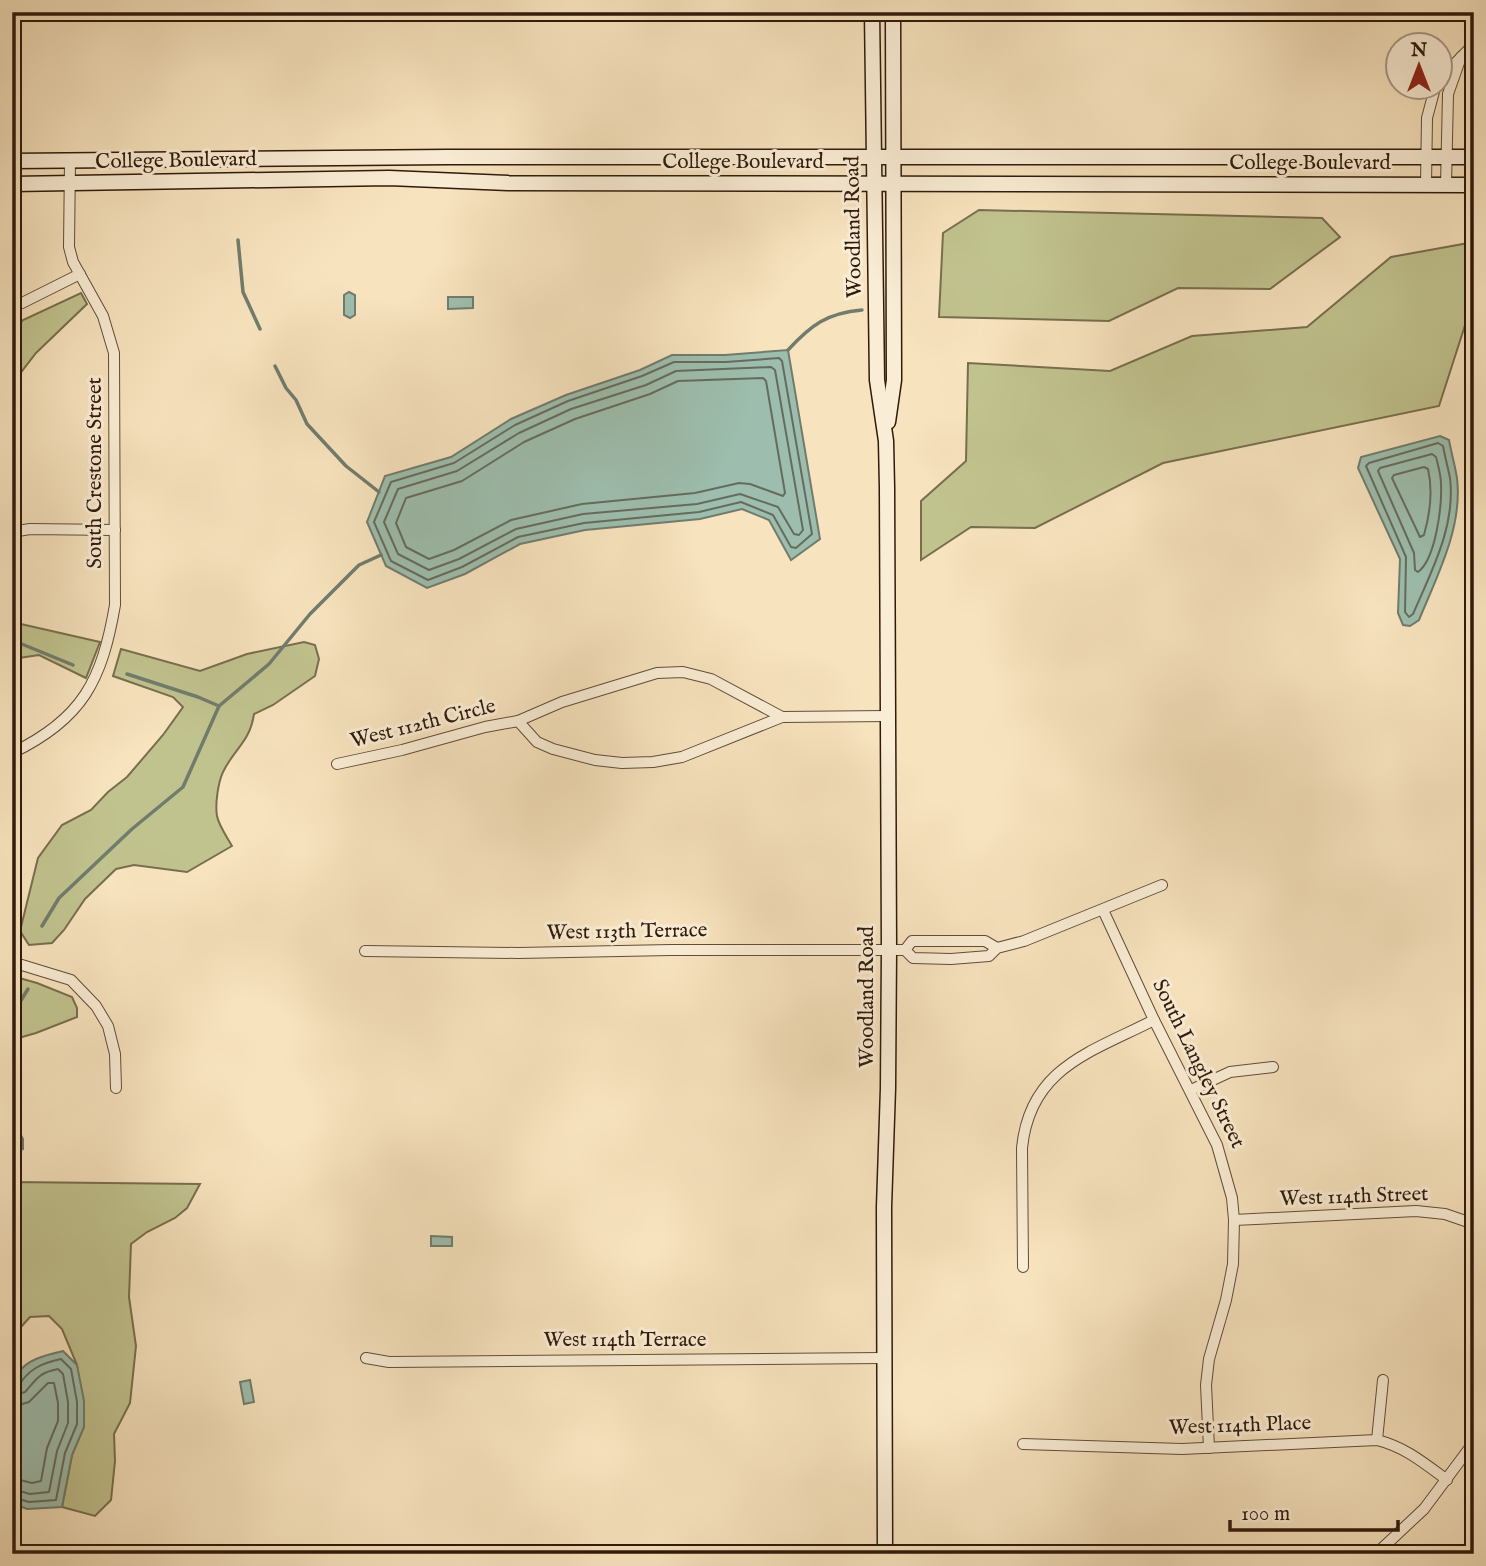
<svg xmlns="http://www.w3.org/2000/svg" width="1486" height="1566" font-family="'IM FELL English',serif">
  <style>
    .green { fill: #c1c38f; stroke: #786e4e; stroke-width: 2 }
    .water { fill: #9dbeae; stroke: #717c6d; stroke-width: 2 }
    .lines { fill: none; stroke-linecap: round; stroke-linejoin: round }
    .shore { stroke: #666c5d; stroke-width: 2 }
    .stream { stroke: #717c6d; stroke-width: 3.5 }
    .street-casing { stroke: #624c38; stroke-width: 12 }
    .secondary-casing { stroke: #301a0c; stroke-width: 17 }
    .street { stroke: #faedd5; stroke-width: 10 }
    .secondary { stroke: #faedd5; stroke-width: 14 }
    .labels { text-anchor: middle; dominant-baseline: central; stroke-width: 6; stroke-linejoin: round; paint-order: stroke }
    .street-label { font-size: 21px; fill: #301a0c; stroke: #faedd5 }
  </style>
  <rect width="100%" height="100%" fill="#f7e3be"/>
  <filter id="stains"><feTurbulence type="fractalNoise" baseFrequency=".00286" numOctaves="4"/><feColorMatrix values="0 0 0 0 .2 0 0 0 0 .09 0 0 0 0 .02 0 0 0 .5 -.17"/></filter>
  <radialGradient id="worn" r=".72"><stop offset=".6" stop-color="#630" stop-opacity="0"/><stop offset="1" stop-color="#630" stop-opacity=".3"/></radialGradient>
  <!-- green -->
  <g class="green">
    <polygon points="979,210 1322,218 1340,237 1270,289 1178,288 1109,321 939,317 943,233"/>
    <polygon points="1474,242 1474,310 1469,313 1439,406 1163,463 1035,528 971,527 921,560 921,501 966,461 968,363 1110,371 1192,336 1307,327 1391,257"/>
    <polygon points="81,293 87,304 36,353 12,384 12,334 23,320"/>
    <polygon points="12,622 100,642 86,678 39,655 12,659"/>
    <path d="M 304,642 L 315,645 L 319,659 L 315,676 L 273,705 L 254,714 C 250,742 234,749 223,772 C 218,783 215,804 217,816 C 219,826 227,837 232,846 L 187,872 L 134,865 L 116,869 L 85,899 L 64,930 L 52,943 L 29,945 L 20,931 L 38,858 L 62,825 L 91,810 L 108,792 L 127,777 L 163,735 L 183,707 L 173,697 L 113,676 L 121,649 L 200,671 L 247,654 Z"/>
    <polygon points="12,976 37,983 72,997 77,1008 77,1017 36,1033 12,1040"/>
    <polygon points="12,1182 200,1184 187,1208 175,1218 147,1232 131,1244 129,1297 136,1346 130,1403 114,1434 115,1461 111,1500 95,1516 62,1507 72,1455 84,1426 77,1365 62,1329 49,1316 30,1317 12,1337"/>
  </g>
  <!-- water -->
  <g class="water">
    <polygon points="349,292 355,295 355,315 350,318 344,315 344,295"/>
    <polygon points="448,297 473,297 473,308 448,309"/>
    <polygon points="788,350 820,539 791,560 769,520 742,509 700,519 585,530 520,544 465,574 427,588 386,566 367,522 385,476 451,457 511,419 566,395 640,370 672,355 725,355"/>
    <path d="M 1440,436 L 1449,440 C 1451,452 1455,465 1457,478 C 1463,527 1437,576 1419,620 L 1410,626 L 1403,625 L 1398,613 L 1400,559 L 1358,468 L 1361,457 Z"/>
    <polygon points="12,1076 14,1110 17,1128 23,1139 23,1149 12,1154"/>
    <polygon points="431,1236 452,1237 452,1246 431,1246"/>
    <path d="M 63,1351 L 77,1365 L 84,1401 L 84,1427 L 72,1455 L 62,1507 L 27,1509 L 12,1503 C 12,1480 7,1386 19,1372 C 29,1358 48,1355 63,1351 Z"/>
    <polygon points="250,1380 254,1402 244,1404 240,1382"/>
  </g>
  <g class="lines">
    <!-- shore -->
    <g class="shore">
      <polygon points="779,358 782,361 812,534 796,548 791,547 773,515 741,502 699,512 584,523 518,537 462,567 428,580 391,561 374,522 391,482 454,463 515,425 568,401 642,376 674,362 726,362"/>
      <polygon points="771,367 775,370 803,530 799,535 794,534 778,507 740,494 697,504 583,514 516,529 459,559 429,570 398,554 384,522 398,489 457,471 519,433 571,409 646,385 676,371"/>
      <polygon points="763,378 766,381 785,493 783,496 750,484 739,483 695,493 582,504 511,520 454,550 429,559 406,547 396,523 406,498 462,481 524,442 575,419 650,394 678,381"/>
      <path d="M 1438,443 L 1443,446 C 1445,457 1448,468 1450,478 C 1456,526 1431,572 1413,614 L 1409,617 L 1405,612 L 1406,557 L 1366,466 L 1369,463 Z"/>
      <path d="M 1432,454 L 1436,457 C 1438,465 1441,475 1441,484 C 1442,505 1436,559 1418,572 L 1415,570 L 1414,553 L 1378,471 L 1380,468 Z"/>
      <path d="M 1424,467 L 1428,469 C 1433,491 1430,514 1424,535 L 1420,537 L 1392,478 L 1394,475 Z"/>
      <path d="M 12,1387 L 19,1385 C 29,1369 42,1363 61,1359 L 71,1369 L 77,1402 L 77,1424 L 65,1453 L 56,1500 L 29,1502 L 12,1497"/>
      <path d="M 12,1396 L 25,1392 C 37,1379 38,1373 58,1369 L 63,1374 L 68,1402 L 68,1423 L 57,1451 L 49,1492 L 30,1494 L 12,1489"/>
      <polyline points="12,1407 29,1402 48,1383 54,1383 58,1403 58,1421 47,1448 41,1481 32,1483 12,1478"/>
    </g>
    <!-- stream -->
    <g class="stream">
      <polyline points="238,240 243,292 260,329"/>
      <path d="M 788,350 C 811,325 827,313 862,310"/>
      <polyline points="275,366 286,388 296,400 307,424 346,466 379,492"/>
      <polyline points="12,640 73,665"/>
      <polyline points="127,674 198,697 219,706"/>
      <polyline points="42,926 59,898 132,829 183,787 219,706 269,664 310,614 359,565 381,555"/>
      <polyline points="12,1015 28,989"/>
    </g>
    <defs>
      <g id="street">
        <polyline points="1440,79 1474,44"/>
        <polyline points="1426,185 1427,118 1435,88"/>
        <polyline points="1446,185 1448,94 1461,57"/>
        <polyline points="22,303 80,274"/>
        <polyline points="12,532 30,529 115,530"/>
        <polyline points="518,721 537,742 553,749 595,760 622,763 653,762 682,757 782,717"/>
        <path d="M 12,753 C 83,719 102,680 115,605 L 114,353 L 103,316 L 73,262 L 69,247 L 70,160"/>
        <polyline points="337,764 402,750 485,727 518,721 562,702 657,673 683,672 711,679 782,717 888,716"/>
        <polyline points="1103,910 1154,1020 1217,1145 1232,1198 1234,1220 1233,1264 1226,1300 1209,1359 1206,1385 1209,1448"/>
        <polyline points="905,950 913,958 951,959 989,956 997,948 1024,941 1162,885"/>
        <polyline points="905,950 912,941 985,941 997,948"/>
        <polyline points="365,951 518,953 671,950 905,950"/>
        <polyline points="12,962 71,980 96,1006 108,1026 115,1054 116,1088"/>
        <polyline points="1191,1090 1230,1072 1273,1067"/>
        <polyline points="1234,1220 1416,1211 1445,1214 1474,1224"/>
        <path d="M 1023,1267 L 1022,1148 C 1030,1067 1092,1052 1154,1020"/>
        <polyline points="366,1358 389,1362 884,1358"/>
        <polyline points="1377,1440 1383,1380"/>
        <path d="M 1023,1444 L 1182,1449 L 1377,1440 C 1405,1447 1424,1463 1447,1480"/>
        <polyline points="1376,1554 1424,1509 1474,1442"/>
      </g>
      <g id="secondary">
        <polyline points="872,12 877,380 886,441 887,488 889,950 888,1088 884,1207 885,1554"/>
        <polyline points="12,161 448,157 1474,157"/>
        <polyline points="12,184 389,178 508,183 1474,185"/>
        <polyline points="888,422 894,380 893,12"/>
      </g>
    </defs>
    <!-- street casing -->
    <use href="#street" class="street-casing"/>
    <!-- secondary casing -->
    <use href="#secondary" class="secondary-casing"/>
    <!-- street -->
    <use href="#street" class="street"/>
    <!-- secondary -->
    <use href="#secondary" class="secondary"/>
  </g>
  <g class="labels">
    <!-- street labels -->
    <g class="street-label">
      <text transform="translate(176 161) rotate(-1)">College Boulevard</text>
      <text x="743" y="162">College Boulevard</text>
      <text x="1310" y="163">College Boulevard</text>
      <text transform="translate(854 227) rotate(-91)">Woodland Road</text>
      <text transform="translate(95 473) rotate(-90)">South Crestone Street</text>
      <text transform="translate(423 724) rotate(-14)">West 112th Circle</text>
      <text transform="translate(627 932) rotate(-1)">West 113th Terrace</text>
      <text transform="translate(867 997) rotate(-90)">Woodland Road</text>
      <text transform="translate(1198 1064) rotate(64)">South Langley Street</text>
      <text transform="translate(1354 1197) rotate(-2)">West 114th Street</text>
      <text x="625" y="1340">West 114th Terrace</text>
      <text transform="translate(1240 1426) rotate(-2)">West 114th Place</text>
    </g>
  </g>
  <!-- margin -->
  <rect width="1486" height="1566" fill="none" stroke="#f7e3be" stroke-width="42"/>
  <rect x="14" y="14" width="1458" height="1538" fill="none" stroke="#301a0c" stroke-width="3.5"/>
  <rect x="21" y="21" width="1444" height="1524" fill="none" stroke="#301a0c" stroke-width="2"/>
  <!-- north arrow -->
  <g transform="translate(1419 66)"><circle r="33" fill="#faedd5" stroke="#a99985" stroke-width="2"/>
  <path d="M0-5L12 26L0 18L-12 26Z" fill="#8f2418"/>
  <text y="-10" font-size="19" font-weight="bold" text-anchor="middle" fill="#301a0c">N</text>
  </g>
  <!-- scale -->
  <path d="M1230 1520v10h168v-10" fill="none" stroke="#301a0c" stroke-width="3.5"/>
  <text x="1241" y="1520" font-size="21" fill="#301a0c" stroke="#faedd5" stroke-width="5" paint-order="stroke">100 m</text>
  <rect width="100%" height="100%" filter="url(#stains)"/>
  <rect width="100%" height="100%" fill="url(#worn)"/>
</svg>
